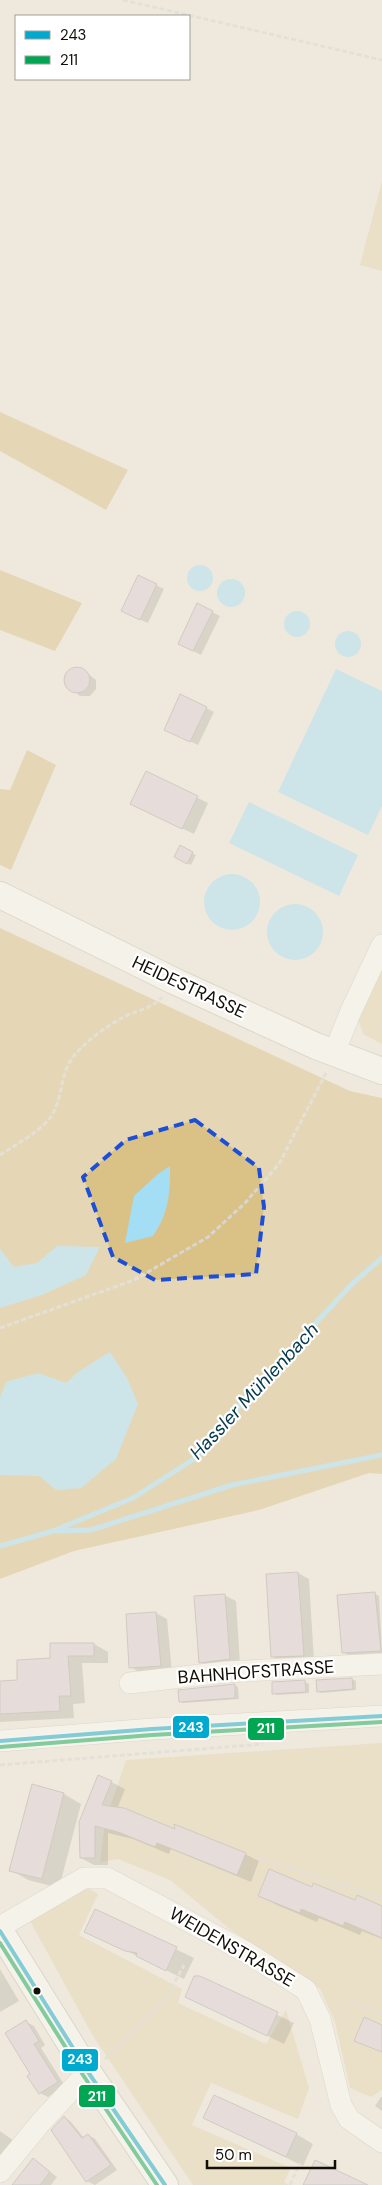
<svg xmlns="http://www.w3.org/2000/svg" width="382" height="2185" font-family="'DM Sans',sans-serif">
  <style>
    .green { fill: #e5d4ae }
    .forest { fill: #dac287 }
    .water { fill: #a4def5 }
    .shadow { fill: #0003 }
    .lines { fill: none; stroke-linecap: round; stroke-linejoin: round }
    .stream { stroke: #a4def5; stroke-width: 5 }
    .building { fill: #dbcdd6; stroke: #aaa5a3 }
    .minor-casing { stroke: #c5c1b7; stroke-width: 22 }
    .major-casing { stroke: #c5c1b7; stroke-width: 28 }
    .path { stroke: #d8d6d3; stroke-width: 3; stroke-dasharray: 5 2.5; stroke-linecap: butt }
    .minor { stroke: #fdfcfa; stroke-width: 21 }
    .major { stroke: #fdfcfa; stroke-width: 26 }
    .bus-1-casing { stroke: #fff; stroke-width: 8 }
    .bus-2-casing { stroke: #fff; stroke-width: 8 }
    .bus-1 { stroke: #00a9ce; stroke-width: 4 }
    .bus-2 { stroke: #00a651; stroke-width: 4 }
    .marked { fill: none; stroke: #1d4ed8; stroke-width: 4; stroke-dasharray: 10 6; stroke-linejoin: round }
    .bus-dot { fill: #110e07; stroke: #fff; stroke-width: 2 }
    .labels { text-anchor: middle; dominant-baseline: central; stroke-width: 4.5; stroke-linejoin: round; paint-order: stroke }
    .street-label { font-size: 18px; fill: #110e07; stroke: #fff }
    .water-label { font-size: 19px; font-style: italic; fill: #053a4d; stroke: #fff }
    .line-badge { stroke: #fff; stroke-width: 2 }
    .badge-label { font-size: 14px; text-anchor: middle; font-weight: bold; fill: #fff }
  </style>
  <rect width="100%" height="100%" fill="#efe9dd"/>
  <!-- green -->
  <g class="green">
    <polygon points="382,181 382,271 360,265"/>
    <polygon points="382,960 382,1044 363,1034 357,1015"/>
    <polygon points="382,1743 382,2090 371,2097 350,2088 335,2022 320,1989 231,1930 170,1880 118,1859 100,1862 105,1822 126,1760"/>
    <polygon points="86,1887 98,1894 79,1935 182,1989 178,2003 266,2044 286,2010 309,2088 298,2119 211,2083 192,2125 291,2168 284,2182 289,2185 193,2185 93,2036 29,1919"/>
  </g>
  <!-- forest -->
  <g class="forest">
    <polygon points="0,412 128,470 106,510 0,451"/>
    <polygon points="0,570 82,603 55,651 0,630"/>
    <polygon points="27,750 56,765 11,870 0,865 0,789 10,790"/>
    <polygon points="0,928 350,1091 382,1098 382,1474 369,1473 259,1510 74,1551 0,1579"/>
  </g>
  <!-- water -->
  <g class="water">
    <circle cx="200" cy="578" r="13"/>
    <circle cx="231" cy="593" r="14"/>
    <circle cx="297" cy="624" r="13"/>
    <circle cx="348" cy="644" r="13"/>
    <polygon points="336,669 382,691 382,806 368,835 278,792"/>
    <polygon points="249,802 358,855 339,896 229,843"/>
    <circle cx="232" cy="902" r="28"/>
    <circle cx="295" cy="932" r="28"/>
    <path d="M 170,1166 C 170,1194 169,1212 153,1236 L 125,1243 L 134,1196 L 158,1174 Z"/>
    <polygon points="57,1246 100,1247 86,1275 42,1295 0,1308 0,1249 14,1267 37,1263"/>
    <polygon points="110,1352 127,1378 138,1404 116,1459 81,1488 56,1490 39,1476 0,1475 0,1397 6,1382 38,1373 66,1383 78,1372"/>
  </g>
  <!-- shadow -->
  <g class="shadow">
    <polygon points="139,577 164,589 148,623 130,615"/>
    <polygon points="212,612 220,616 201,655 187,648"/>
    <polygon points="72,669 82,669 96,680 96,689 90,696 80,696 66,684 66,675"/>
    <polygon points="206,708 214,712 198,745 173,733"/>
    <polygon points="147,773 208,803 194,834 143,810"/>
    <polygon points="180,847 196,855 191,865 176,857"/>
    <polygon points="298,1573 309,1579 314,1661 283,1663 272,1656"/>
    <polygon points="374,1593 379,1596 382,1653 348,1655 343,1652"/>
    <polygon points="224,1595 236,1601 240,1665 211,1668 200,1662"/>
    <polygon points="156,1613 167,1619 172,1672 142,1674 131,1667"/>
    <polygon points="94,1644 108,1652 108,1663 82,1663 85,1703 73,1704 74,1718 0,1722 0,1682 19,1681 51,1660"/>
    <polygon points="352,1679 356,1681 356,1690 321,1693 318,1691"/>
    <polygon points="305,1682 309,1684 309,1693 277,1695 274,1693 273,1683"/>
    <polygon points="234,1685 238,1687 239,1699 183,1703 180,1701"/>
    <polygon points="111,1782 125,1789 117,1809 245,1854 259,1861 251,1882 171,1849 169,1854 133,1839 108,1833 108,1865 94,1865 81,1858 80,1822"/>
    <polygon points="64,1794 81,1804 59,1888 28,1880 11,1870"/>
    <polygon points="312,1888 382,1907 382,1939 362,1931 360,1935 319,1918 317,1922 277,1905 260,1896"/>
    <polygon points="96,1910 194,1958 184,1979 86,1931"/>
    <polygon points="0,1969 19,2001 0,2012"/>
    <polygon points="196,1975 294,2023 284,2044 186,1996"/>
    <polygon points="26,2022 34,2026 45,2045 41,2048 65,2086 48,2097 40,2093 32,2074"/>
    <polygon points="381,2097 382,2097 382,2111 375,2106"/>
    <polygon points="64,2117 71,2122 84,2138 88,2135 95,2139 117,2170 95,2185 87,2181 53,2130"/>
    <polygon points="205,2118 296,2134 313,2144 303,2166"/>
    <polygon points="0,2131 14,2141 0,2159"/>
    <polygon points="40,2164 57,2177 51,2185 13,2185"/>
  </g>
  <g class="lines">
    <!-- stream -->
    <g class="stream">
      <polyline points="57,1531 91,1530 232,1485 382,1455"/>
      <polyline points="0,1546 53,1531 133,1498 194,1459 248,1396 353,1283 382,1258"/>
    </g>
  </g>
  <!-- building -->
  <g class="building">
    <polygon points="138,575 157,584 140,620 121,611"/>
    <polygon points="197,603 213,611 193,651 178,644"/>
    <circle cx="77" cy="680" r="13"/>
    <polygon points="180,694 207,707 190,742 164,730"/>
    <polygon points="146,771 198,796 182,829 130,804"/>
    <polygon points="180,845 193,852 187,864 174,857"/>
    <polygon points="298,1572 304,1656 271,1657 266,1574"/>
    <polygon points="375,1592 381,1651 342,1653 337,1595"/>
    <polygon points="225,1594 230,1659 199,1663 194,1596"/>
    <polygon points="156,1612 161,1666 129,1668 126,1614"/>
    <polygon points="50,1643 94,1643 94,1656 68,1656 71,1696 59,1696 60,1711 0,1714 0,1681 17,1680 17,1660 50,1658"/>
    <polygon points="352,1678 353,1689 317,1692 316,1680"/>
    <polygon points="305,1680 306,1692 272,1694 272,1682"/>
    <polygon points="235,1684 235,1698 179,1702 178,1690"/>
    <polygon points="98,1775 112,1781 102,1805 124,1808 175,1829 174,1824 246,1853 237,1875 157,1843 155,1847 118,1832 95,1826 95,1858 80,1858 79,1822"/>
    <polygon points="32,1784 64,1793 42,1879 9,1871"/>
    <polygon points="269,1869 312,1887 313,1883 355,1900 357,1895 382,1906 382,1938 345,1922 343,1926 301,1909 300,1913 258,1896"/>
    <polygon points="95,1909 177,1947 166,1971 136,1956 137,1953 125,1951 84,1932"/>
    <polygon points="194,1976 200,1976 278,2012 267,2036 185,1997"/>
    <polygon points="364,2017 382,2025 382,2052 354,2041"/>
    <polygon points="26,2020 39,2041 34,2044 58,2082 39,2094 27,2076 30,2074 5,2033"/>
    <polygon points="214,2095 297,2133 286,2157 203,2118"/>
    <polygon points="64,2116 82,2138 88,2134 111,2165 86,2182 51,2130"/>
    <polygon points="33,2158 50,2172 40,2185 12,2185"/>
    <polygon points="315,2160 368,2185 303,2185"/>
  </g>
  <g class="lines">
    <defs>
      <g id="minor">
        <polyline points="334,1053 351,1011 382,945"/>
        <polyline points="130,1683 226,1672 382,1664"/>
        <polyline points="0,1741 152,1729 382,1716"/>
        <polyline points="0,1927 84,1878 107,1878 246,1952 306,1990 320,2019 341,2105 349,2119 382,2142"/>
        <polyline points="0,2172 42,2121 88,2072"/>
      </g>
      <g id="major">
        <polyline points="0,895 174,981 316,1046 382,1071"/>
        <polyline points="0,1931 88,2072 165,2185"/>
      </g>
    </defs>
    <!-- minor casing -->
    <use href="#minor" class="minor-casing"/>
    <!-- major casing -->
    <use href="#major" class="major-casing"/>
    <!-- path -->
    <g class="path">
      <polyline points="123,0 382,60"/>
      <path d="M 0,1155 C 15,1145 45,1129 53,1113 C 65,1090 59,1070 79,1050 C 91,1038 107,1026 122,1018 C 134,1011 152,1009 162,997"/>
      <polyline points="0,1328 134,1280 208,1237 245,1203 279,1164 327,1071"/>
      <polyline points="0,1765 263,1744"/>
      <polyline points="258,1858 382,1898"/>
      <polyline points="350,2002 382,2013"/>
      <polyline points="105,2059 167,1997 184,1965"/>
      <polyline points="290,2185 300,2163"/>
    </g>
    <!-- minor -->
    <use href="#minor" class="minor"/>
    <!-- major -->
    <use href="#major" class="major"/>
    <defs>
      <g id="bus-1">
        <polyline points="0,1741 152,1729 382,1716"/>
        <polyline points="0,1931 88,2072 165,2185"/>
      </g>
      <g id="bus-2">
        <polyline points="0,1747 152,1735 382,1722"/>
        <polyline points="0,1943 83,2075 157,2185"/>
      </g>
    </defs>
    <!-- bus-1 casing -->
    <use href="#bus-1" class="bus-1-casing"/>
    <!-- bus-2 casing -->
    <use href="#bus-2" class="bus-2-casing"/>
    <!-- bus-1 -->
    <use href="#bus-1" class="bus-1"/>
    <!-- bus-2 -->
    <use href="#bus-2" class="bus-2"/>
  </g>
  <!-- marked area -->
  <path d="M0 0H382V2185H0ZM 195,1120 L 259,1168 L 264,1207 L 256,1274 L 155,1280 L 113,1257 L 83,1177 L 126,1140 Z" fill="#efe9dd" fill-opacity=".55" fill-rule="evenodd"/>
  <path class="marked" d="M 195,1120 L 259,1168 L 264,1207 L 256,1274 L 155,1280 L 113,1257 L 83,1177 L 126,1140 Z"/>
  <!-- markers -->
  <circle class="bus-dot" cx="37" cy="1991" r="4.5"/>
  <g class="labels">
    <!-- street labels -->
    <g class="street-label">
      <text transform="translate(189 987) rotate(25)">HEIDESTRASSE</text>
      <text transform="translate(256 1672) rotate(-4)">BAHNHOFSTRASSE</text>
      <text transform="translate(232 1947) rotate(30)">WEIDENSTRASSE</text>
    </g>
    <!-- water labels -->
    <g class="water-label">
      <text transform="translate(254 1391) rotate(-47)">Hassler Mühlenbach</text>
    </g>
  </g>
  <g class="line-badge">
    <rect x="172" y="1715" width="38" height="24" rx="5" fill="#00a9ce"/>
    <rect x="247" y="1717" width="38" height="24" rx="5" fill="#00a651"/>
    <rect x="61" y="2048" width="38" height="24" rx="5" fill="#00a9ce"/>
    <rect x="78" y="2084" width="38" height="24" rx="5" fill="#00a651"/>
  </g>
  <g class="badge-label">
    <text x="191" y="1732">243</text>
    <text x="266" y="1733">211</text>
    <text x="80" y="2064">243</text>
    <text x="97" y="2101">211</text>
  </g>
  <!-- legend -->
  <rect x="15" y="15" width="175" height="65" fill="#ffffff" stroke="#a09f9c"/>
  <rect x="25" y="31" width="25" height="8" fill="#00a9ce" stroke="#a09f9c"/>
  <text x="60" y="40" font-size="15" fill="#110e07">243</text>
  <rect x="25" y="56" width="25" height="8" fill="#00a651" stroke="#a09f9c"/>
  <text x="60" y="65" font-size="15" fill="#110e07">211</text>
  <!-- scale -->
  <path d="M207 2160v8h128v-8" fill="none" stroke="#110e07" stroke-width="2.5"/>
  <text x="215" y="2160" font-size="15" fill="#110e07" stroke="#ffffff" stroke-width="4" paint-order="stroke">50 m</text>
</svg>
